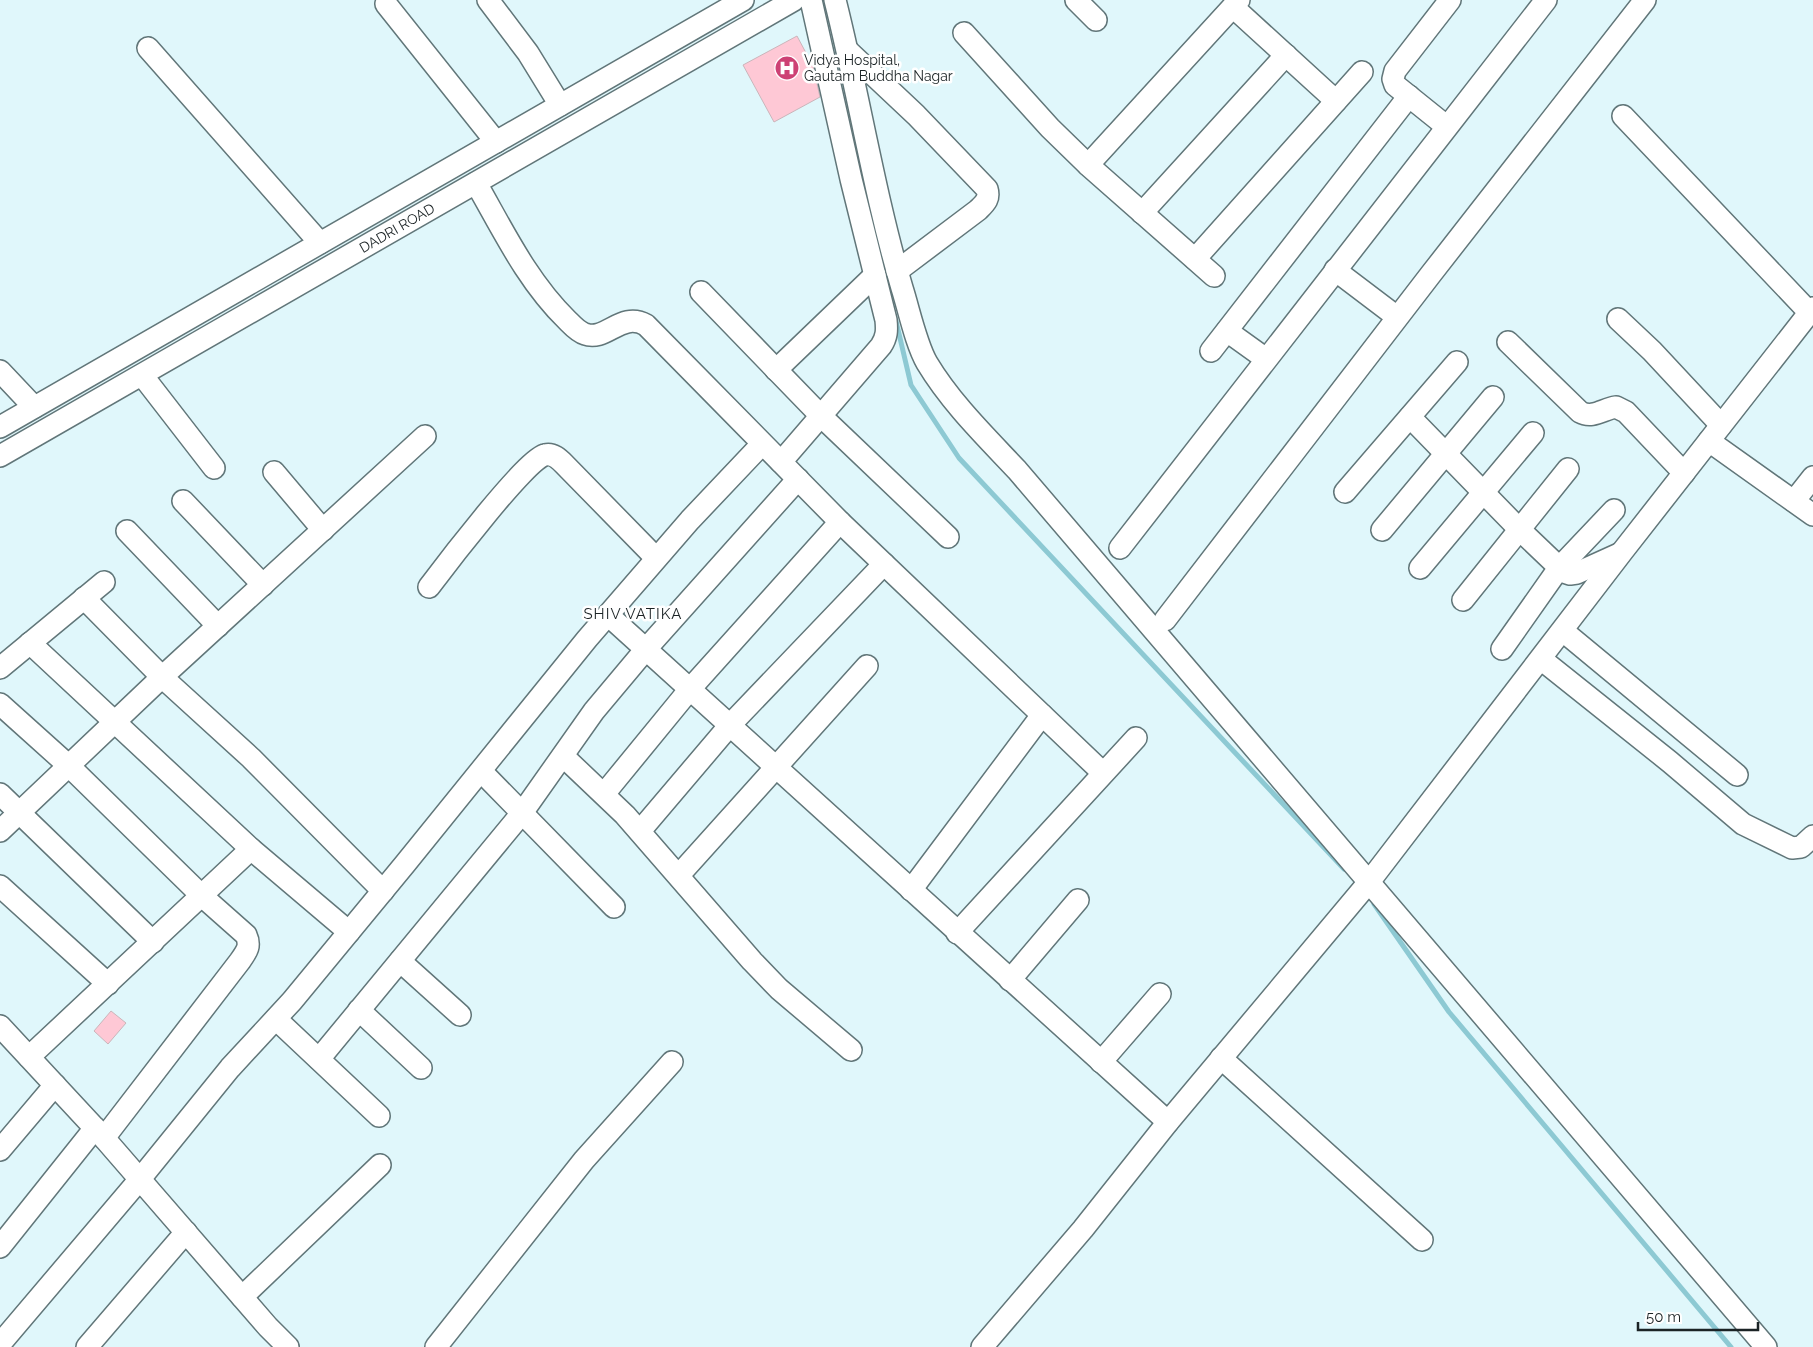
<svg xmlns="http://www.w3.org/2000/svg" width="1813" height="1347" font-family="Raleway,sans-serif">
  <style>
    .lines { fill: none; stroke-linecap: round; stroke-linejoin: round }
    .stream { stroke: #8dc9d3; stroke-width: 5 }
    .building { fill: #fec8d5; stroke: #cab5ba }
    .minor-casing { stroke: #617679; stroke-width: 24 }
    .minor { stroke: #fff; stroke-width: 21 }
    .labels { text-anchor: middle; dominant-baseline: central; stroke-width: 5; stroke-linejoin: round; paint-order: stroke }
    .poi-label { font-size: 14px; fill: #1b2325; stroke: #fff; text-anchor: start }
    .street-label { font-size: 14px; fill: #1b2325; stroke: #fff }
    .neighbourhood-label { font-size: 15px; letter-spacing: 1px; fill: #1b2325; stroke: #fff }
  </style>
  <rect width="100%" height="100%" fill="#e0f7fb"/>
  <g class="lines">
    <!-- stream -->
    <g class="stream">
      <polyline points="896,321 911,385 959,458 1344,869"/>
      <polyline points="1374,904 1449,1012 1731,1347"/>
    </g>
  </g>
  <!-- building -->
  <g class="building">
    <polygon points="797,36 813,66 820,97 774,122 743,65"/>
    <polygon points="111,1011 126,1023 108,1044 94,1031"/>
  </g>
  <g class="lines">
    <defs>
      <g id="minor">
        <polyline points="488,0 528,53 560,105"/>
        <path d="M 835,0 C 859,95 874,193 902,288 C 909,310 916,344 927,363 C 951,403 986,437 1017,470 L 1766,1347"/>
        <polyline points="1076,0 1096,20"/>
        <polyline points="386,4 496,142"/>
        <polyline points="1233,7 1336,101"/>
        <polyline points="964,33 1050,128 1088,165 1214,276"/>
        <polyline points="148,48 320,243"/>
        <path d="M 848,51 L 916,115 L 987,189 C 990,199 985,203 978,210 L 897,271"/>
        <polyline points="1623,116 1809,312"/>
        <polyline points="1446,126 1395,85 1393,79 1395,71 1450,0"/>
        <polyline points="1088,165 1239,0"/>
        <path d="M 476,183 C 503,230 527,281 567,320 C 572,325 578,332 585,334 C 606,342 621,311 646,325 L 840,522 L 1103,773"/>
        <polyline points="1142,213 1286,55"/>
        <polyline points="1195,259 1362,72"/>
        <polyline points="1335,270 1397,317"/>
        <polyline points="701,292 821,416 948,537"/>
        <polyline points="1618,319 1652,351 1721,425"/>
        <polyline points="1227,331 1266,359"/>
        <path d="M 1508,342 L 1580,412 C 1593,419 1603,409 1616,407 L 1626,412 L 1684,473"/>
        <polyline points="1211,351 1409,96"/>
        <polyline points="776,370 875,275"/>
        <polyline points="0,371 34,407"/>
        <polyline points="142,375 214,468"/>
        <polyline points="1410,417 1519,529 1564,572 1570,574 1577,573 1619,554"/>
        <polyline points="0,427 743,0"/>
        <polyline points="1709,441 1813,515"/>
        <polyline points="0,456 794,0"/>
        <path d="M 781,462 L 881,346 C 887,337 887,330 886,320 L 851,179 L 811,0"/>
        <polyline points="274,472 323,530"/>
        <polyline points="1345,492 1457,362"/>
        <polyline points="183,501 263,585"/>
        <polyline points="1794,501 1813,477"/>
        <polyline points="1382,530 1493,397"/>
        <polyline points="127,531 218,626"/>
        <polyline points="1120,548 1546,0"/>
        <polyline points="1420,568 1533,433"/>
        <path d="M 429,587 C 444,567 528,457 545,455 C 553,453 559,459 564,464 L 656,558"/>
        <polyline points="84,598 162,677 251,758 383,891"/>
        <polyline points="1463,600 1568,469"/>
        <polyline points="608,615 1168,1122"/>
        <polyline points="1165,620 1431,274 1645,0"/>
        <polyline points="1563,631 1737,775"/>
        <polyline points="30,643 251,849 349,932"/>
        <polyline points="1502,649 1559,568 1614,510"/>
        <polyline points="1541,659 1670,762 1743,824 1792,848 1801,847 1813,836"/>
        <polyline points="0,668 104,582"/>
        <path d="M 0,704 L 69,766 L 202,896 L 246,935 C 251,946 247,951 240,961 L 104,1138"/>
        <polyline points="563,756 625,815 752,961 779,989 851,1050"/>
        <polyline points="481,771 614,907"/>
        <polyline points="0,794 153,942"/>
        <polyline points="604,794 690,689 840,522"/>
        <polyline points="0,831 162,677 425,436"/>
        <polyline points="640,831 730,725 884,564"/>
        <polyline points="679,875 867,666"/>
        <polyline points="0,886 108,984"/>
        <polyline points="911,890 1042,715"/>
        <polyline points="957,933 1136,738"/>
        <polyline points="400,961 460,1015"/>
        <polyline points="1010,980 1078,900"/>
        <polyline points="359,1010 421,1068"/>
        <polyline points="276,1019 379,1116"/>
        <polyline points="0,1026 104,1138 268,1327 288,1347"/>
        <polyline points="29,1057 251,849"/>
        <polyline points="1221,1058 1422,1240"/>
        <polyline points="319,1059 522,813 594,711 646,649 798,479"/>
        <polyline points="1101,1062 1160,994"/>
        <polyline points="0,1150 55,1085"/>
        <polyline points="0,1247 95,1128"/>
        <polyline points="242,1297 380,1165"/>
        <polyline points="0,1344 140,1179 230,1068 292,1001 405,864 587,639 690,520 762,444"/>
        <polyline points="87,1347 186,1232"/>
        <polyline points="436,1347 584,1160 672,1062"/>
        <polyline points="982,1347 1083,1229 1168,1122 1369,882 1622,552 1813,308"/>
      </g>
    </defs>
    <!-- minor casing -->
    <use href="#minor" class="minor-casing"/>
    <!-- minor -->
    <use href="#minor" class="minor"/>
  </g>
  <!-- icons -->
  <defs>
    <symbol id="hospital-disc" viewBox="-11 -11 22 22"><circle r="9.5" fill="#cd4174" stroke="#fff"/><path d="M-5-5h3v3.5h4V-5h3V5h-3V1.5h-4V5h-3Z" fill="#fff"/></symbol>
  </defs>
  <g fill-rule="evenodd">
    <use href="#hospital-disc" x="773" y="54" width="28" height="28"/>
  </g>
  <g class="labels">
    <!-- poi labels -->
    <g class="poi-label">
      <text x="804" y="60">Vidya Hospital,<tspan x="804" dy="16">Gautam Buddha Nagar</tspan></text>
    </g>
    <!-- street labels -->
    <g class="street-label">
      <text transform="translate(397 228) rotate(-30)">DADRI ROAD</text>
    </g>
    <!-- neighbourhood labels -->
    <g class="neighbourhood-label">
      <text x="633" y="614">SHIV VATIKA</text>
    </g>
  </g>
  <!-- scale -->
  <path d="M1638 1322v8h120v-8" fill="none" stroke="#1b2325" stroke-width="2.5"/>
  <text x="1646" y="1322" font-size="15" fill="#1b2325" stroke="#ffffff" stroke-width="4" paint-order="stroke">50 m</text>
</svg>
